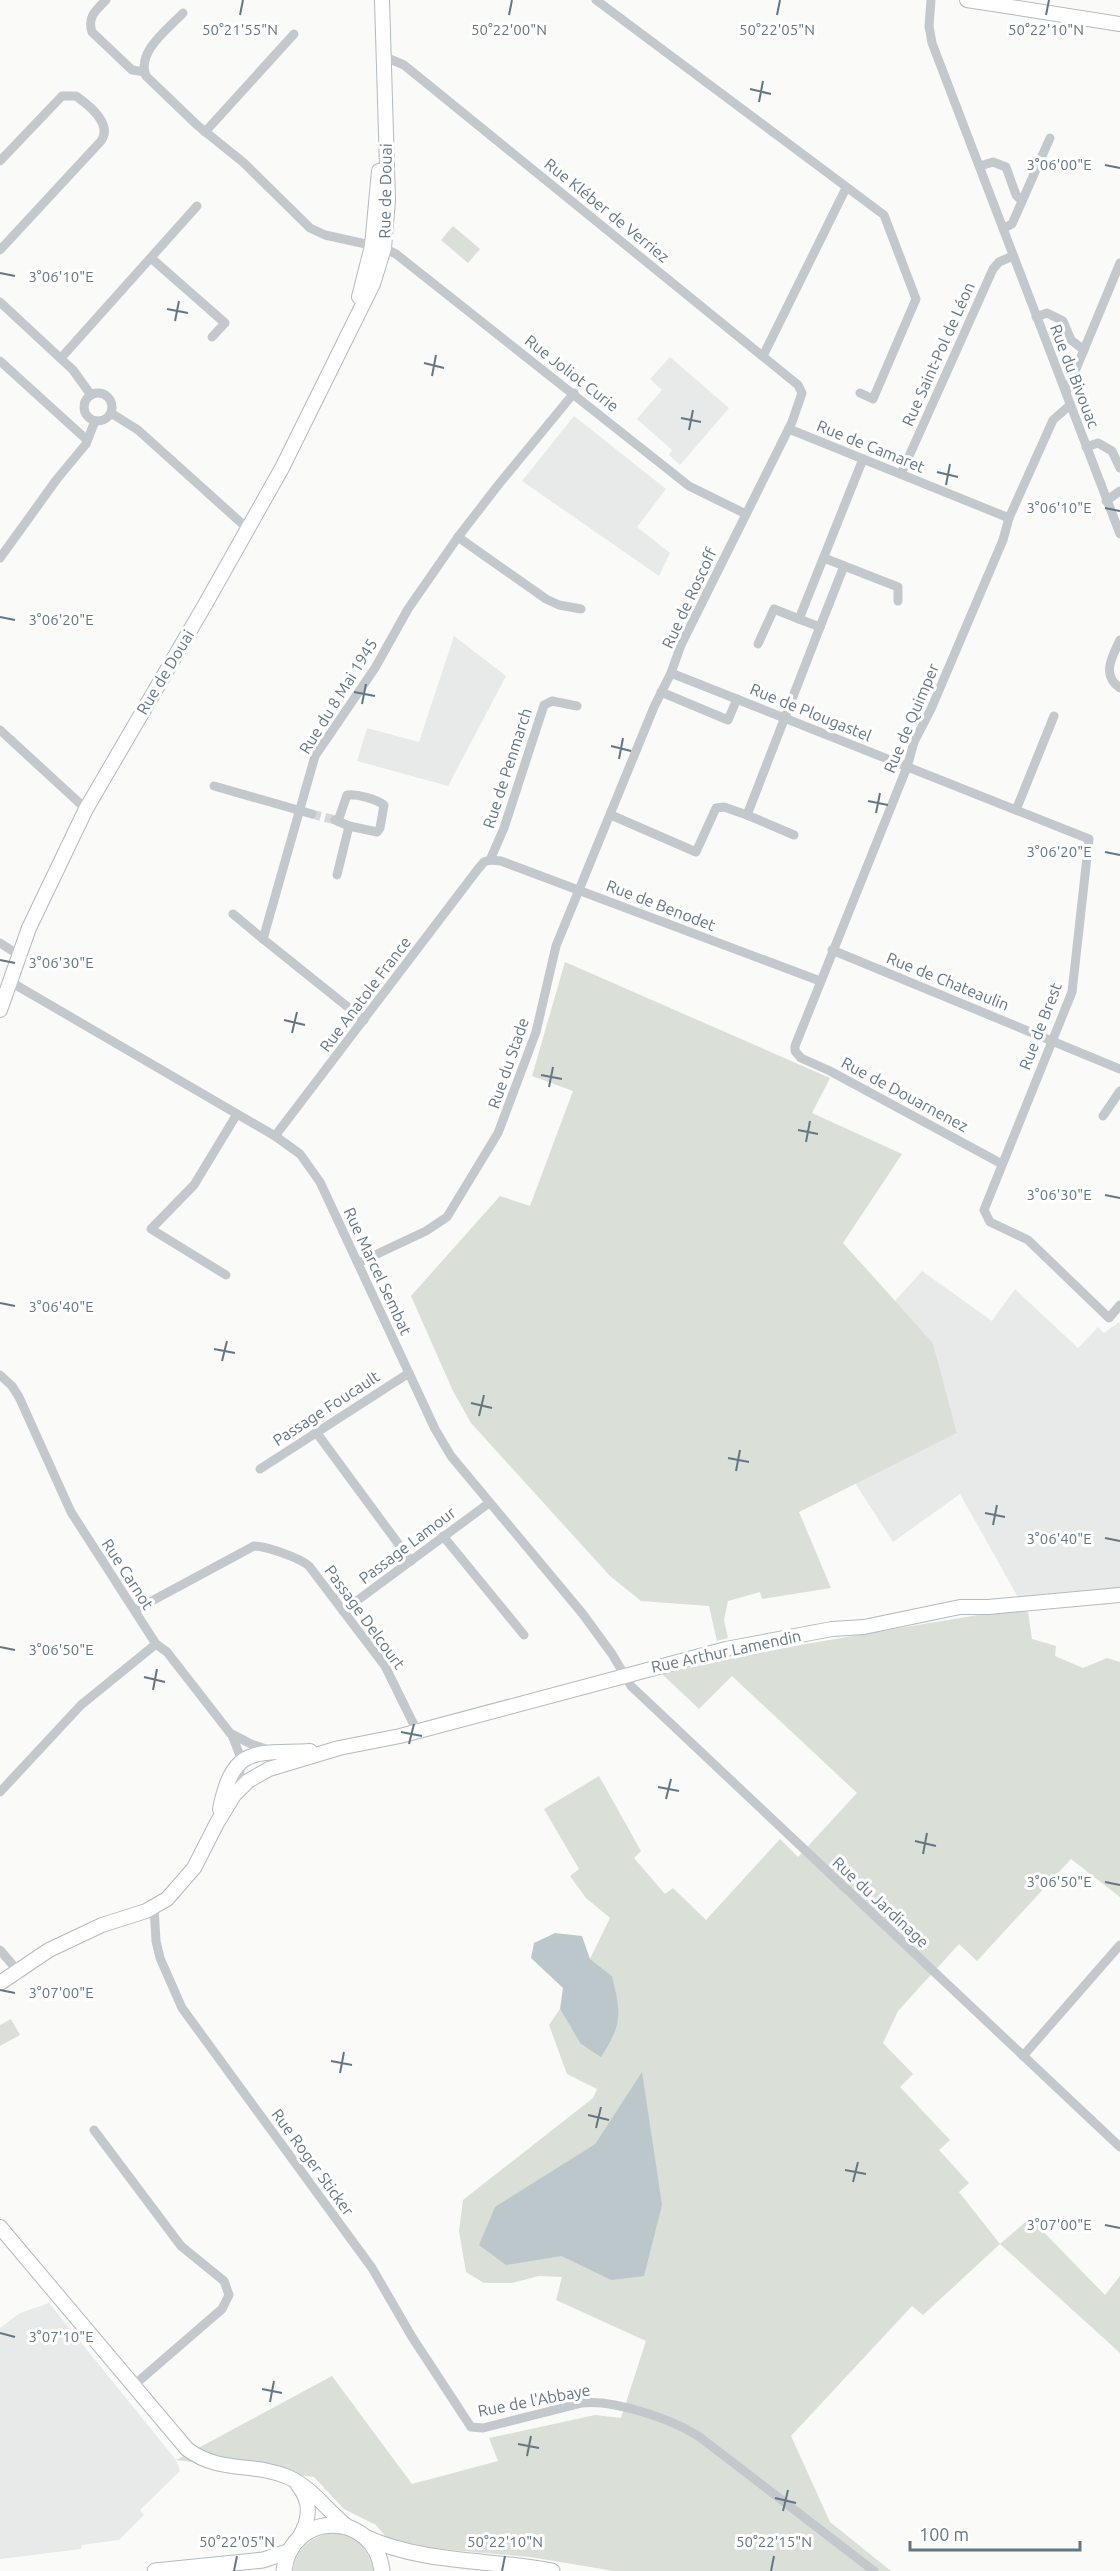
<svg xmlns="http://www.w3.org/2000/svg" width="1120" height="2571" font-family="Ubuntu,sans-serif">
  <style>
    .built { fill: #e8e9e9 }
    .green { fill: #dadfd7; fill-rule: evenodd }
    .water { fill: #bbc7cb }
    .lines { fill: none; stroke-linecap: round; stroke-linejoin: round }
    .street-tunnel { stroke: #d5d9db; stroke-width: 9; stroke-dasharray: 9 4.5; stroke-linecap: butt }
    .secondary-casing { stroke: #b3babf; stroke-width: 16 }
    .primary-casing { stroke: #b5babe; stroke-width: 17 }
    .street { stroke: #c3c8cc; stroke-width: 9 }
    .secondary { stroke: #fff; stroke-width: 14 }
    .primary { stroke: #fff; stroke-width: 15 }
    .ticks { fill: none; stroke: #657683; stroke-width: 2 }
    .labels { text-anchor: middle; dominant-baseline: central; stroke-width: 6; stroke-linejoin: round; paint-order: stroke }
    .street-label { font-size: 16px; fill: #657683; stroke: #fff }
    .ticks-label { font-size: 15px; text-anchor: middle; fill: #657683; stroke: #fff; stroke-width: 6; stroke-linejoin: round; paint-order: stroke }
  </style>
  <rect width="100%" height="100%" fill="#fafaf8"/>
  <!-- built -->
  <g class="built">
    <polygon points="670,357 729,408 680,465 669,455 672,450 637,419 662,390 650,379"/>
    <polygon points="574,416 666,489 637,527 670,553 659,576 522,481"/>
    <polygon points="454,636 506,676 448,786 357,761 367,728 419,742"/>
    <polygon points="922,1271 992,1321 1015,1289 1078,1348 1098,1327 1104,1333 1119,1322 1120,1324 1120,1588 1019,1599 960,1494 893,1542 855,1483 957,1433 933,1343 895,1301"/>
    <polygon points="49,2303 176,2460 180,2471 140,2510 144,2515 119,2540 82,2545 81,2549 0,2559 0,2328 20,2313"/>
  </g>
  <!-- green -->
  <g class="green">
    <polygon points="453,226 480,249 468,263 441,240"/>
    <polygon points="565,962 830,1078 812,1113 902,1154 843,1243 933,1343 957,1433 799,1512 831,1588 762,1599 760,1592 728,1601 724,1620 728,1638 717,1641 709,1606 641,1601 610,1576 471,1423 453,1391 411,1296 500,1196 530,1206 573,1091 532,1076"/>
    <path d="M 996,1612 L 1028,1612 L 1032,1639 L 1056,1646 L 1055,1656 L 1083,1668 L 1107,1658 L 1120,1662 L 1120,1897 L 1071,1859 L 977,1961 L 959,1944 L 898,2011 L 883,2043 L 913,2074 L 900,2087 L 950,2140 L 939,2150 L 969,2183 L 959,2192 L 1000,2244 L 1030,2218 L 1105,2295 L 1120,2276 L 1120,2353 L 1000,2244 L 923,2315 L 912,2306 L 791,2436 L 830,2522 L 891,2571 L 614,2571 L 530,2557 L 417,2547 L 386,2537 L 376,2525 L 344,2509 L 314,2477 L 176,2460 L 332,2376 L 412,2484 L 498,2461 L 489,2438 L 595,2415 L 621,2418 L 646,2341 L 556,2300 L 562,2277 L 539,2276 L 512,2283 L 484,2283 L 466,2272 L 459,2231 L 463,2200 L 593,2098 L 597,2089 L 567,2074 L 549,2025 L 560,2009 L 580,2043 L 612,1976 L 590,1959 L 610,1918 L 586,1898 L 570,1876 L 579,1869 L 544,1809 L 599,1776 L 641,1851 L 634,1858 L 665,1894 L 673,1888 L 706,1920 L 780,1839 L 798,1857 L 857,1793 L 732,1676 L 699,1709 L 662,1674 C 773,1647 885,1631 996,1612 ZM 642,2073 L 611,2280 L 561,2256 L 496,2207 L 595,2144 Z"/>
    <polygon points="11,2019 20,2035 0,2046 0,2025"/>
    <path d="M 332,2533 C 358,2533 367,2549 375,2571 L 293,2571 C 295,2549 311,2536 332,2533 Z"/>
  </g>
  <!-- water -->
  <g class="water">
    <path d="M 555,1933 L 582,1936 L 590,1959 L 612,1976 C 621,2014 623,2023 601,2057 L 580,2043 L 560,2009 L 563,1988 L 531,1958 L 534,1943 Z"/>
    <polygon points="642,2072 662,2205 644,2276 611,2280 561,2256 506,2265 479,2245 495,2207 595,2144"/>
  </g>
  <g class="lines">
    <!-- street-tunnel -->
    <polyline class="street-tunnel" points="312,814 335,820"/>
    <defs>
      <g id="secondary">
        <polyline points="967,0 1120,24"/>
        <polyline points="359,297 372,246 379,171"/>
        <polyline points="0,1010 29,928 86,809 206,603 282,468 373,284 384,248 388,200 382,0"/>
        <path d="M 220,1809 C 233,1744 256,1754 310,1751"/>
        <polyline points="0,1983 49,1950 102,1925 146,1911 167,1899 194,1868 217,1823 234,1795 248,1781 269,1769 339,1748 400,1736 726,1649 832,1629 864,1627 960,1607 988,1607 1120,1595"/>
        <path d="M 0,2227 L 187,2449 C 220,2474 254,2462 288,2477 C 313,2488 327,2511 348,2527"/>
        <path d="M 298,2485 C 312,2503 310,2519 299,2538"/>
      </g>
      <g id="primary">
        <path d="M 365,2537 C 424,2564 490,2559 552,2571"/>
        <polyline points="155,2571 263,2560 290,2551"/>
        <path d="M 284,2571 C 290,2510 375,2510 382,2571"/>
      </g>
    </defs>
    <!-- secondary casing -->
    <use href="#secondary" class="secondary-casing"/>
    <!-- primary casing -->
    <use href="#primary" class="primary-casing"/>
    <!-- street -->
    <g class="street">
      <path d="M 106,0 C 96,10 87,17 92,32 L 132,70 L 145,72"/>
      <polyline points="596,0 884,215 916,299 873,399 860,393"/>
      <polyline points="931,0 929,26 932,43 1120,534"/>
      <path d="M 183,13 C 168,29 136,52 146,76 L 197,125 L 244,163 L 310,228 L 325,235 L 384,248 L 396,254 L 689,486 L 746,514"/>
      <polyline points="205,132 294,34"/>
      <path d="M 0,161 L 62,96 L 76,96 C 90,106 113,124 101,141 L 0,250"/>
      <polyline points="980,166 993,162 1006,167 1016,195 1022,201"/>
      <polyline points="1004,228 1012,224 1050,138"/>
      <polyline points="151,258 225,323 212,337"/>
      <polyline points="0,302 73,370 91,395"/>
      <polyline points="1036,317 1047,313 1063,321 1071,340 1084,350"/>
      <polyline points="763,356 846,188"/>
      <polyline points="61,358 197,206"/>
      <polyline points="0,361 87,440"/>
      <polyline points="1066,393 1120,263"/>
      <circle cx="98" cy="407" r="14"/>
      <polyline points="111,413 138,430 248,529"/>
      <polyline points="789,429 1009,518"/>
      <polyline points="1086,447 1098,443 1112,451 1120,468"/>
      <polyline points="901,474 993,269 999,262 1013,256"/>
      <polyline points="1106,501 1120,491"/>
      <polyline points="458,537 546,599 559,605 581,609"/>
      <polyline points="0,558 57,479 86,444 95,421"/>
      <polyline points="824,558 898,587 898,601"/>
      <polyline points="820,627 844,566"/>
      <path d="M 1120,640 C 1112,657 1101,675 1120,688"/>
      <polyline points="758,644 774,609 799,619"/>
      <polyline points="671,673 1089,839 1072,992 984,1210 990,1222 1028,1240 1109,1318 1120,1305"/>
      <polyline points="661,692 728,720 737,699"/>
      <polyline points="0,730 86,809"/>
      <polyline points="214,786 312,814"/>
      <polyline points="1016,810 1054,716"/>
      <polyline points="611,815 696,852 716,808 724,807 747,815 820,627 799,619 863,459"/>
      <polyline points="747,815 794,835"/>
      <path d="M 335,820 L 349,826 L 377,832 L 380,828 L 384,805 C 376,799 358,794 347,795 L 338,821"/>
      <polyline points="490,860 501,861 820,981"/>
      <polyline points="337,875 349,826"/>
      <polyline points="233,914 263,939"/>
      <polyline points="0,943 19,955"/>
      <polyline points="832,950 1120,1069"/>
      <polyline points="9,981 275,1136 300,1154 320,1182 435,1429 451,1456 582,1613 612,1654 631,1686 1120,2147"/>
      <polyline points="364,1020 263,939 315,756 375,668 408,609 458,537 499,484 574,393"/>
      <polyline points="1103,1116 1120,1091"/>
      <polyline points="275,1136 478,869 484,862 490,860 504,828 544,705 552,701 577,706"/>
      <polyline points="1002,1164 830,1071 801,1058 795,1051 795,1046 907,767 914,742 931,709 1003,540 1009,518 1053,420 1070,405"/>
      <polyline points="358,1263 426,1231 447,1217 498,1133 536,1032 556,946 654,707 671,673 681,645 792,422 802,393 798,385 404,65 383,56"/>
      <polyline points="226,1275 151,1229 194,1185 237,1114"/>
      <polyline points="0,1375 12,1386 19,1397 71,1512 156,1644 167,1652 230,1733 251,1744 269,1750"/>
      <polyline points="316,1432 411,1561"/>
      <polyline points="260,1469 409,1373"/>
      <polyline points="443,1536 524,1635"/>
      <path d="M 135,1610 L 254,1546 C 266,1546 300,1558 309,1566 L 385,1666 L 417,1731"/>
      <polyline points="343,1611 489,1503"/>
      <polyline points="232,1735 242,1761 236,1790"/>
      <polyline points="0,1792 81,1705 156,1644"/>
      <path d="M 154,1907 L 156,1941 L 160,1958 L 182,2008 L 372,2268 L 412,2337 L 471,2427 L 483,2428 L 582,2403 C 614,2399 675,2420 701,2438 L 874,2571"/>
      <polyline points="0,1950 17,1970"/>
      <polyline points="1023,2056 1120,1945"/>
      <polyline points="94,2130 181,2246 224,2281 229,2295 222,2309 133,2386"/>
    </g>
    <!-- secondary -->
    <use href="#secondary" class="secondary"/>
    <!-- primary -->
    <use href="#primary" class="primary"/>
  </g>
  <!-- ticks -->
  <path class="ticks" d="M 240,15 L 243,0M 509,15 L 512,0M 777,15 L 780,0M 1046,15 L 1049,0M 750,89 L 771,94M 759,102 L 763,81M 1105,165 L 1120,168M 0,273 L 15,276M 167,309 L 188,313M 175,321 L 179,301M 424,363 L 444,368M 432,376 L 436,355M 681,418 L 701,422M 689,430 L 693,410M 937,472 L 958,477M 946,485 L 950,464M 1105,508 L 1120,511M 0,617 L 15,620M 354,692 L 375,696M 362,704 L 366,684M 611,746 L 631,751M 619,759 L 623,738M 868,801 L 888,805M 876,813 L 880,793M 1105,852 L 1120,855M 0,960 L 15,963M 284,1020 L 305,1025M 292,1033 L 297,1012M 541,1075 L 562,1079M 549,1087 L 553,1067M 798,1130 L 818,1134M 806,1142 L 810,1121M 1105,1195 L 1120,1198M 0,1303 L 15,1306M 214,1349 L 235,1353M 222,1361 L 227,1341M 471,1403 L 492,1408M 479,1416 L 484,1395M 728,1458 L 749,1462M 736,1471 L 740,1450M 985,1513 L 1005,1517M 993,1525 L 997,1505M 1105,1538 L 1120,1541M 0,1647 L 15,1650M 144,1677 L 165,1682M 153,1690 L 157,1669M 401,1732 L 422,1736M 409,1744 L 414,1724M 658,1787 L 679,1791M 666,1799 L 671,1779M 915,1841 L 936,1846M 923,1854 L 927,1833M 1105,1882 L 1120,1885M 0,1990 L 15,1993M 331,2061 L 352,2065M 340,2073 L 344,2052M 588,2115 L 609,2120M 596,2128 L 601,2107M 845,2170 L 866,2174M 853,2182 L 858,2162M 1105,2225 L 1120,2228M 0,2333 L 15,2337M 262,2389 L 282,2393M 270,2402 L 274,2381M 518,2444 L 539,2448M 527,2456 L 531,2436M 775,2498 L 796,2503M 783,2511 L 788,2490M 234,2571 L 237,2556M 502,2571 L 505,2556M 771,2571 L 774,2556"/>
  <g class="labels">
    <!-- street labels -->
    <g class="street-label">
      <text transform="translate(385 191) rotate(-89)">Rue de Douai</text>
      <text transform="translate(607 210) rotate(39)">Rue Kléber de Verriez</text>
      <text transform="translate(938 354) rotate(-66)">Rue Saint-Pol de Léon</text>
      <text transform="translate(572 373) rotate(38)">Rue Joliot Curie</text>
      <text transform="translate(1075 376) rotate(69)">Rue du Bivouac</text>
      <text transform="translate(871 446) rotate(22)">Rue de Camaret</text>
      <text transform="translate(689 598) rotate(-65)">Rue de Roscoff</text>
      <text transform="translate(165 672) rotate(-59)">Rue de Douai</text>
      <text transform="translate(338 696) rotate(-58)">Rue du 8 Mai 1945</text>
      <text transform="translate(811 712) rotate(22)">Rue de Plougastel</text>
      <text transform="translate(911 718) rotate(-67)">Rue de Quimper</text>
      <text transform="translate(507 768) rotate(-72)">Rue de Penmarch</text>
      <text transform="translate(661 905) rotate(21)">Rue de Benodet</text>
      <text transform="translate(948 981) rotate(22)">Rue de Chateaulin</text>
      <text transform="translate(365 994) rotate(-53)">Rue Anatole France</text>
      <text transform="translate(1040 1026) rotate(-69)">Rue de Brest</text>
      <text transform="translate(508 1063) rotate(-71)">Rue du Stade</text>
      <text transform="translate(905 1094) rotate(28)">Rue de Douarnenez</text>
      <text transform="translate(378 1271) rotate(65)">Rue Marcel Sembat</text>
      <text transform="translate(326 1408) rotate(-33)">Passage Foucault</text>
      <text transform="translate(407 1545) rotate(-37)">Passage Lamour</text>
      <text transform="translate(128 1574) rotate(57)">Rue Carnot</text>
      <text transform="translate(365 1617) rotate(54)">Passage Delcourt</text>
      <text transform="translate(726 1651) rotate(-12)">Rue Arthur Lamendin</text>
      <text transform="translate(881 1902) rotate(43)">Rue du Jardinage</text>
      <text transform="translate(313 2162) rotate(54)">Rue Roger Sticker</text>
      <text transform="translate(534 2400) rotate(-11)">Rue de l'Abbaye</text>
    </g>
  </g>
  <g class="ticks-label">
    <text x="240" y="35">50°21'55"N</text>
    <text x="509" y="35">50°22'00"N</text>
    <text x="777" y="35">50°22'05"N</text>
    <text x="1046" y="35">50°22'10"N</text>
    <text x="1059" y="170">3°06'00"E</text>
    <text x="61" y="282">3°06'10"E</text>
    <text x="1059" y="513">3°06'10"E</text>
    <text x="61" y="625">3°06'20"E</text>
    <text x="1059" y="857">3°06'20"E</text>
    <text x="61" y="968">3°06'30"E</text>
    <text x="1059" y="1200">3°06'30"E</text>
    <text x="61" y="1312">3°06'40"E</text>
    <text x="1059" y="1544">3°06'40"E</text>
    <text x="61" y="1655">3°06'50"E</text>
    <text x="1059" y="1887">3°06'50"E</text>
    <text x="61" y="1998">3°07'00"E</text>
    <text x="1059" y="2230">3°07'00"E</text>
    <text x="61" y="2342">3°07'10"E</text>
    <text x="237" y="2547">50°22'05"N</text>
    <text x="505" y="2547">50°22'10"N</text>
    <text x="774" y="2547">50°22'15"N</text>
  </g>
  <!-- scale -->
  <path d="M910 2541v9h170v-9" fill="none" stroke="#657683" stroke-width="3"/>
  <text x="919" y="2541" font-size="18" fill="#657683" stroke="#ffffff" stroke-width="4.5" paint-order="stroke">100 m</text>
</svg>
